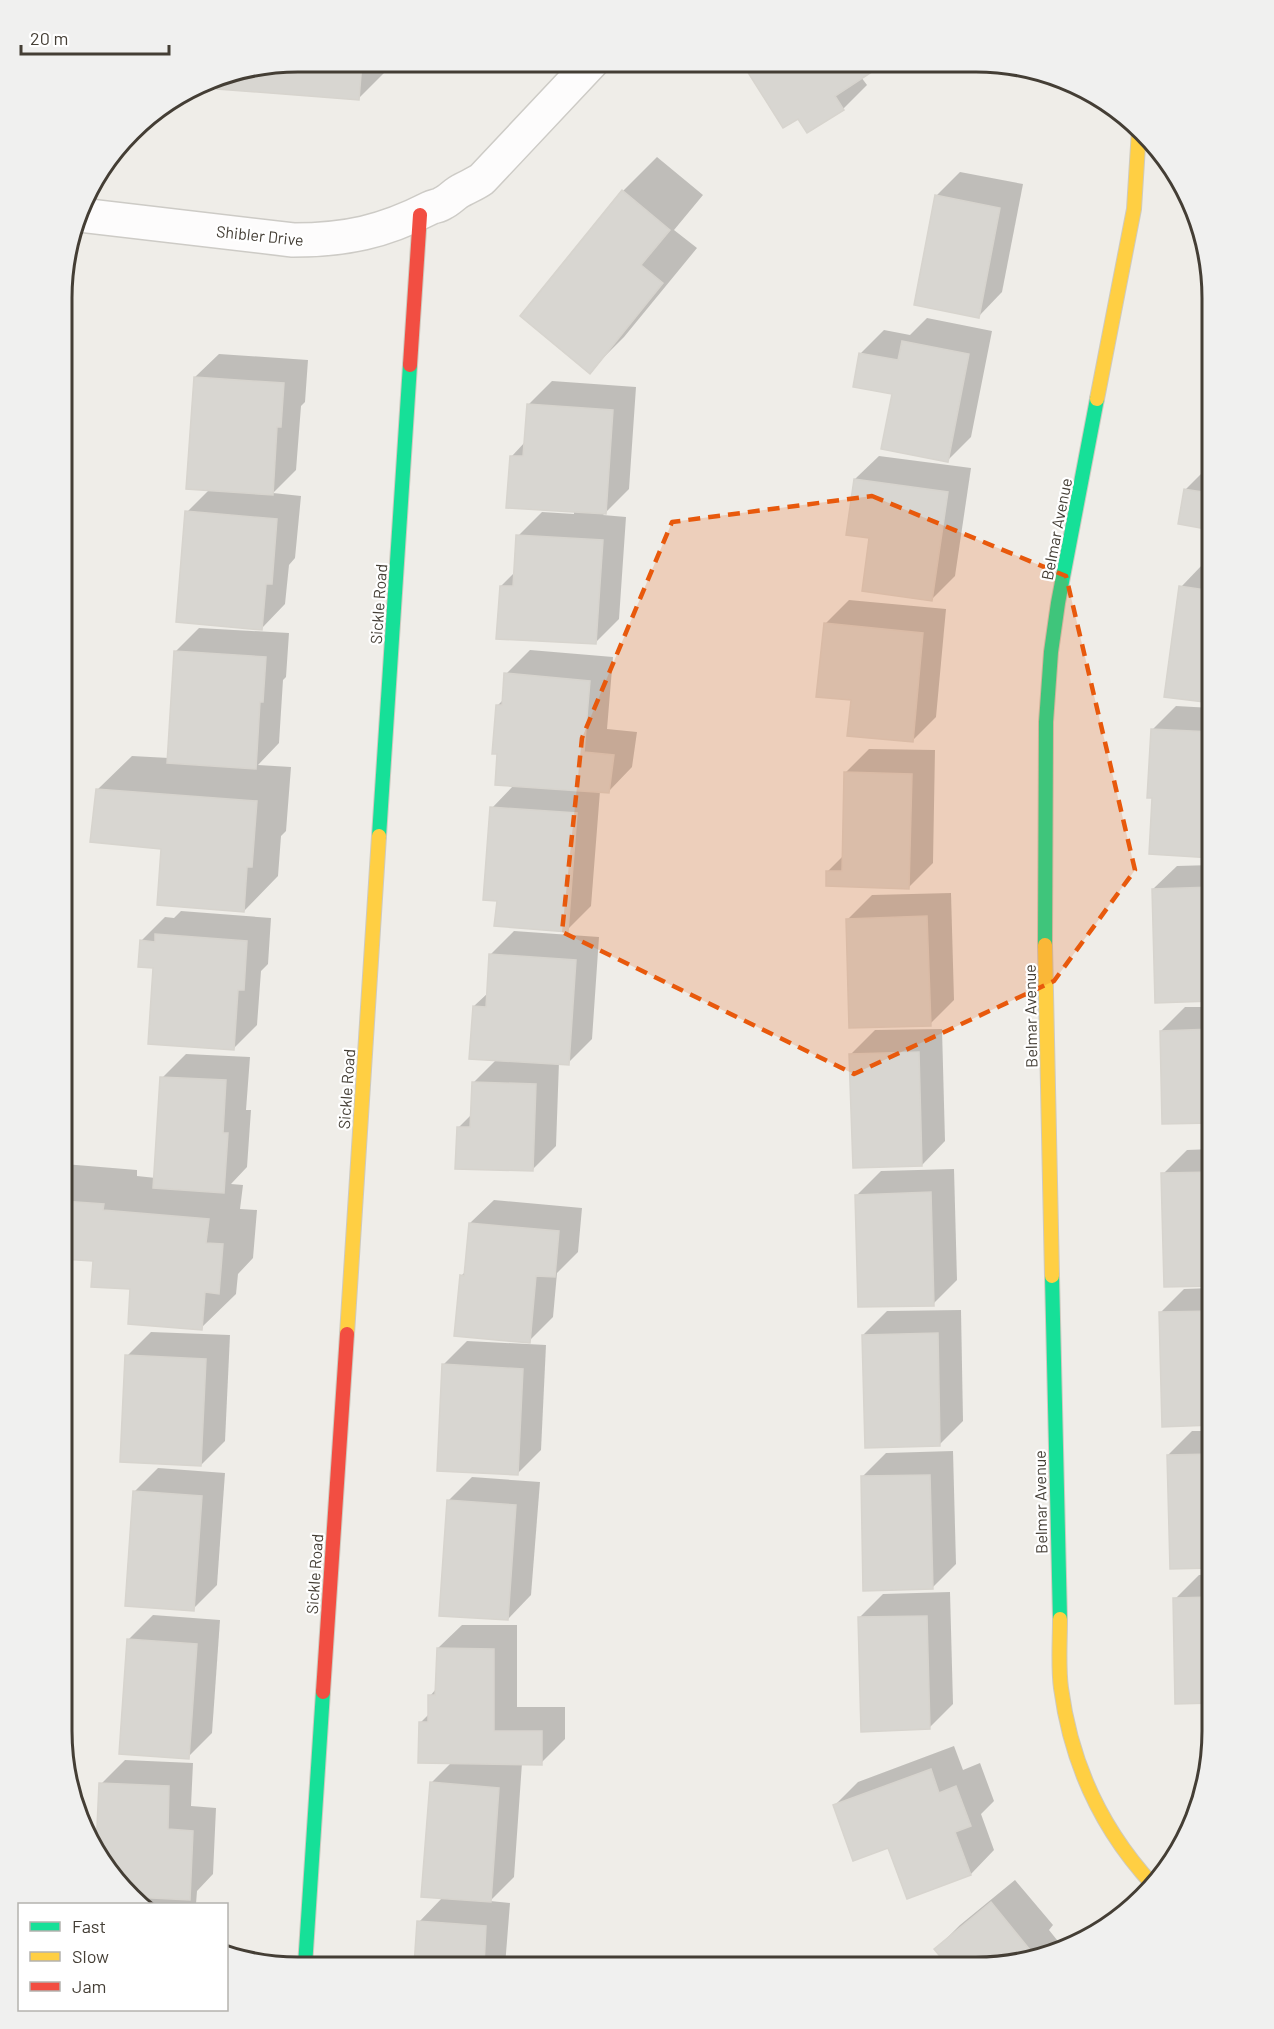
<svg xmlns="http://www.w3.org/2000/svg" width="1274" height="2029" font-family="Barlow,sans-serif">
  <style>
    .shadow { fill: #0003 }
    .building { fill: #d8d6d1; stroke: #d7d4ce; stroke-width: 1.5 }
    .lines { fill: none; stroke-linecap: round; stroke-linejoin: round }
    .street-casing { stroke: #cdcbc6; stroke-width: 36 }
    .fast-casing { stroke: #cecabf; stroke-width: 16 }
    .slow-casing { stroke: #cecabf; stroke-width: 16 }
    .jam-casing { stroke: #cecabf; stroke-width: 16 }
    .street { stroke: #fdfcfc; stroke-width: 33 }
    .fast { stroke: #16e098; stroke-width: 14 }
    .slow { stroke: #ffcf43; stroke-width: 14 }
    .jam { stroke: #f24e42; stroke-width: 14 }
    .marked { fill: #e8590c; fill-opacity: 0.2; stroke: #e8590c; stroke-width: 4.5; stroke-dasharray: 12 8; stroke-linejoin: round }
    .labels { text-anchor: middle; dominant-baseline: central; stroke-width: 4.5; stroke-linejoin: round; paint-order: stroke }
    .street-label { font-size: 16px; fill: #443e35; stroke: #fff }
    .rim { fill: none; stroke: #443e35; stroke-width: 3 }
  </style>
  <rect width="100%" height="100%" fill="#efede8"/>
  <!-- shadow -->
  <g class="shadow">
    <polygon points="298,61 395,62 358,99"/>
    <polygon points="744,63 882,63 861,77 867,85 843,109 798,117 783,126"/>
    <polygon points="657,157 703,195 674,230 697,248 624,337 590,371 623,191"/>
    <polygon points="960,172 1023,184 1002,292 979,316 936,196"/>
    <polygon points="927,318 992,331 971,437 947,461 860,354 884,330 910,335"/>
    <polygon points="219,354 308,360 305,402 301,406 296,470 273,493 301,496 295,558 289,565 285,604 262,628 187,512 210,489 195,377"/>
    <polygon points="552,381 636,387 629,489 603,515 626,517 619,619 595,643 501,586 515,572 518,536 542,512 574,514 574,511 512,456 525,442 528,405"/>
    <polygon points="1212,447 1212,529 1180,523 1186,489 1209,466"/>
    <polygon points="879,456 971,468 955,576 931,600 871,537 855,479"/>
    <polygon points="1204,563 1212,564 1212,702 1165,695 1181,587"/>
    <polygon points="849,600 946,609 936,717 912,741 852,699 825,624"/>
    <polygon points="199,628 289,633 286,677 283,680 279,743 258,765 291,767 286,831 281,836 278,876 244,911 163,848 97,790 132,756 169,758 175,652"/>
    <polygon points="530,650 613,657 607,729 637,732 632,767 609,791 600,791 591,906 567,930 498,900 492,808 514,785 499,752 497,706 504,699 506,674"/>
    <polygon points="1176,706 1212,708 1212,856 1151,853 1154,796 1152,730"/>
    <polygon points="869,749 935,750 933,863 909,887 828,871 843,856 845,773"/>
    <polygon points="1212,865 1212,1000 1156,1002 1153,889 1177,866"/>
    <polygon points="951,893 954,1000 930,1024 848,919 872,895"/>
    <polygon points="181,911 271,918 268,964 261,971 257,1025 233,1049 154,966 141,941 165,917 174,918"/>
    <polygon points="514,931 599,937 592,1039 568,1063 559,1062 556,1146 532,1170 458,1128 472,1114 473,1083 497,1059 474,1006 488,993 490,955"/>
    <polygon points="1185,1007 1212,1007 1212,1122 1163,1123 1161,1031"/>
    <polygon points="942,1029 945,1141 922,1165 851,1054 875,1030"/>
    <polygon points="186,1054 250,1057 246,1110 251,1110 247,1167 231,1184 243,1185 240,1209 257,1210 253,1258 238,1274 236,1294 201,1328 132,1288 95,1259 62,1257 62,1166 64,1164 137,1170 137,1176 156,1178 162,1078"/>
    <polygon points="1212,1149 1212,1285 1165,1286 1163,1174 1187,1150"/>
    <polygon points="954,1169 957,1280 933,1304 857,1195 881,1171"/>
    <polygon points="494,1200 582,1208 578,1252 557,1273 553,1317 529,1341 461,1276 466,1271 470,1223"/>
    <polygon points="1212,1288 1212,1423 1163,1425 1160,1313 1184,1289"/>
    <polygon points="961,1310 963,1421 939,1445 863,1335 887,1311"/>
    <polygon points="151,1332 230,1335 225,1441 201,1465 127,1356"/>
    <polygon points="467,1341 546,1345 541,1450 517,1474 443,1365"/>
    <polygon points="1192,1431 1212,1431 1212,1566 1172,1568 1168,1455"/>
    <polygon points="953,1451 956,1564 932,1588 862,1477 886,1453"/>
    <polygon points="158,1468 225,1473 217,1585 193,1609 134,1492"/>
    <polygon points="472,1477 540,1482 531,1595 508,1619 448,1501"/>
    <polygon points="1212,1574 1212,1702 1175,1599 1199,1575"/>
    <polygon points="950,1592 953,1704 929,1728 859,1618 883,1594"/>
    <polygon points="153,1615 220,1620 212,1733 188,1757 129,1639"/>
    <polygon points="462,1625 517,1625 517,1707 565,1707 565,1739 541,1763 522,1763 514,1877 490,1901 510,1903 505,1966 416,1966 419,1922 443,1897 431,1783 452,1762 420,1723 430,1713 430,1696 436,1689 438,1648"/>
    <polygon points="954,1746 963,1770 980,1763 994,1801 981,1814 994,1850 971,1874 908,1897 889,1846 834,1806 858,1782"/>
    <polygon points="125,1760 193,1763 191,1806 216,1808 213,1874 197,1891 196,1904 140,1904 111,1875 97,1852 101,1784"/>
    <polygon points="1015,1880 1053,1925 1049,1930 1065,1950 976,1967 951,1967 936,1949 960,1925"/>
  </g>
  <!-- building -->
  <g class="building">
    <polygon points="298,61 362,62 359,100 217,89 218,77"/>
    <polygon points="742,63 880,63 881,66 835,96 844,110 807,133 798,119 783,128"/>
    <polygon points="622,190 670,230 641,265 663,283 590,374 520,316"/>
    <polygon points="935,195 1000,208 979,318 914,305"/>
    <polygon points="902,341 969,354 948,462 881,449 892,394 853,387 859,353 898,360"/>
    <polygon points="194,377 284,383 281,427 277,427 273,495 186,489"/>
    <polygon points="527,404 613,410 606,514 506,508 510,456 523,456"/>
    <polygon points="1211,446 1212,530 1178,524 1184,489 1203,492"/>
    <polygon points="854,479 948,492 932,601 862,591 869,538 846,535"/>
    <polygon points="185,511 277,519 272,584 266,584 262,630 176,622"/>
    <polygon points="516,535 603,540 596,644 496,639 500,586 513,586"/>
    <polygon points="1179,586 1212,591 1212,703 1164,697"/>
    <polygon points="824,623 923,633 913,742 847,736 851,700 816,697"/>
    <polygon points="174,651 266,657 263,702 260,702 256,769 167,763"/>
    <polygon points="504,673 590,681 584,752 614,755 609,793 495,785 497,754 492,754 496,705 502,705"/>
    <polygon points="1151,729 1212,732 1212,858 1149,854 1152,798 1147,798"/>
    <polygon points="844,772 912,774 909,889 826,886 826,871 842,871"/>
    <polygon points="96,789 257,801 252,867 247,867 244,912 157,905 161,849 90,842"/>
    <polygon points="490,807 577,813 568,932 494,926 497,901 483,900"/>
    <polygon points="1212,887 1212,1001 1155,1003 1152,889"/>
    <polygon points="927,916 931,1026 849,1028 846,919"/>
    <polygon points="155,934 247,941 244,990 238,990 234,1050 148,1044 153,968 138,967 140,940 155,942"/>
    <polygon points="489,954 576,960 569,1065 469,1059 473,1006 486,1007"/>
    <polygon points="1212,1029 1212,1123 1162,1124 1160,1031"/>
    <polygon points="919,1052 922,1166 853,1168 849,1054"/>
    <polygon points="160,1077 226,1080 223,1133 228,1133 224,1193 153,1188"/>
    <polygon points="472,1082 536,1084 533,1171 455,1169 457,1127 470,1127"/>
    <polygon points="1212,1172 1212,1286 1164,1287 1161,1173"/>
    <polygon points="931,1192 934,1306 858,1307 855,1195"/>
    <polygon points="62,1201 104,1204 103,1210 209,1219 206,1243 223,1244 219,1294 205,1292 202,1330 128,1324 130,1289 91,1287 93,1261 62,1259"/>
    <polygon points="469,1223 559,1231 555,1277 536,1276 530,1343 454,1336 460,1275 464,1276"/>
    <polygon points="1212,1311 1212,1425 1162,1427 1159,1312"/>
    <polygon points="938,1333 940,1446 865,1448 862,1335"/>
    <polygon points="125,1355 206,1359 201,1466 120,1462"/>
    <polygon points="442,1364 523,1369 518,1475 437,1471"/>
    <polygon points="1212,1454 1212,1568 1170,1569 1167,1455"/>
    <polygon points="930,1475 933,1589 863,1591 861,1476"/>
    <polygon points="133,1491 202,1496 194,1611 125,1606"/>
    <polygon points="447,1500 516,1505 508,1620 439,1616"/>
    <polygon points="1212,1597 1212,1703 1175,1704 1173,1598"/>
    <polygon points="927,1616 930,1729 861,1732 858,1617"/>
    <polygon points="127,1639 197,1644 189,1759 119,1754"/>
    <polygon points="437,1648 494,1649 494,1731 542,1731 542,1765 418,1763 419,1722 428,1722 428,1695 435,1695"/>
    <polygon points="931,1769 939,1793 956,1786 971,1826 955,1832 971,1875 907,1899 888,1848 853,1861 833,1805"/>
    <polygon points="430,1782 499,1788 491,1902 421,1897"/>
    <polygon points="99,1783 169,1786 168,1829 193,1831 190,1900 132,1897 111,1875 96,1849"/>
    <polygon points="991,1902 1030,1950 1026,1954 1028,1957 976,1967 949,1967 934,1949"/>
    <polygon points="417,1921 486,1926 484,1966 414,1966"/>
  </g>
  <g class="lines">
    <defs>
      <path id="street" d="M 80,215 L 293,240 C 346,240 383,232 430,208 C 434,206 439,206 443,203 C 450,200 455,193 462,190 C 469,186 475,184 482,179 L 592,62"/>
      <g id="fast">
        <polyline points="379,836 410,365"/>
        <polyline points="1045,945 1046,722 1051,652 1058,603 1097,399"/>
        <polyline points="1052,1276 1060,1619"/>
        <polyline points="305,1966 323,1692"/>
      </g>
      <g id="slow">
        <polyline points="1097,399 1134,209 1139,130"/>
        <polyline points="1045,945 1052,1276"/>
        <polyline points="347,1334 379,836"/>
        <path d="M 1060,1619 C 1060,1642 1058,1666 1061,1688 C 1071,1763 1102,1830 1153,1885"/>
      </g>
      <g id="jam">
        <polyline points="410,365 420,215"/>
        <polyline points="323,1692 347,1334"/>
      </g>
    </defs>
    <!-- street casing -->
    <use href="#street" class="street-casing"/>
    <!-- fast casing -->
    <use href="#fast" class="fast-casing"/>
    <!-- slow casing -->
    <use href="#slow" class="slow-casing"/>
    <!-- jam casing -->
    <use href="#jam" class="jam-casing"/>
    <!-- street -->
    <use href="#street" class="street"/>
    <!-- fast -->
    <use href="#fast" class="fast"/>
    <!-- slow -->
    <use href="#slow" class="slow"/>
    <!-- jam -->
    <use href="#jam" class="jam"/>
  </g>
  <!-- marked area -->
  <path class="marked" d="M 872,496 L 1066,576 L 1135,870 L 1054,981 L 854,1074 L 562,932 L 582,738 L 672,522 Z"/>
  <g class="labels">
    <!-- street labels -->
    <g class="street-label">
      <text transform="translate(260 235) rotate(6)">Shibler Drive</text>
      <text transform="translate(1056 529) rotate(-79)">Belmar Avenue</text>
      <text transform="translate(378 604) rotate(-86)">Sickle Road</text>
      <text transform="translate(1030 1016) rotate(-91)">Belmar Avenue</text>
      <text transform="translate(346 1089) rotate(-86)">Sickle Road</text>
      <text transform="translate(1040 1502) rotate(-91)">Belmar Avenue</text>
      <text transform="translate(314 1574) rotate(-86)">Sickle Road</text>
    </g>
  </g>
  <!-- crop -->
  <path d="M0 0H1274V2029H0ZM298 72H976A226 226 0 0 1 1202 298V1731A226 226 0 0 1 976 1957H298A226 226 0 0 1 72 1731V298A226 226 0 0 1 298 72Z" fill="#f0f0ef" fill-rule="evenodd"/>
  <path class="rim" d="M298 72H976A226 226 0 0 1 1202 298V1731A226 226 0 0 1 976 1957H298A226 226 0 0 1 72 1731V298A226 226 0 0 1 298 72Z"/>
  <!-- legend -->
  <rect x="18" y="1903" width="210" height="108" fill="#ffffff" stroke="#b4b2ae" stroke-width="1.5"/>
  <rect x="30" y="1922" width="30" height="9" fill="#16e098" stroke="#b4b2ae" stroke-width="1.5"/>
  <text x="72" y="1933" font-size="18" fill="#443e35">Fast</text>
  <rect x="30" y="1952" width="30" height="9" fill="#ffcf43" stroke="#b4b2ae" stroke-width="1.5"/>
  <text x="72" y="1963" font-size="18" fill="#443e35">Slow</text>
  <rect x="30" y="1982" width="30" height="9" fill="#f24e42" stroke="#b4b2ae" stroke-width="1.5"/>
  <text x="72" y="1993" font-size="18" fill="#443e35">Jam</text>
  <!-- scale -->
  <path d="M21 45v9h148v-9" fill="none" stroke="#443e35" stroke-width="3"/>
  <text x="30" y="45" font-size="18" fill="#443e35" stroke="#ffffff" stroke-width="4.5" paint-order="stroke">20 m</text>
</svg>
